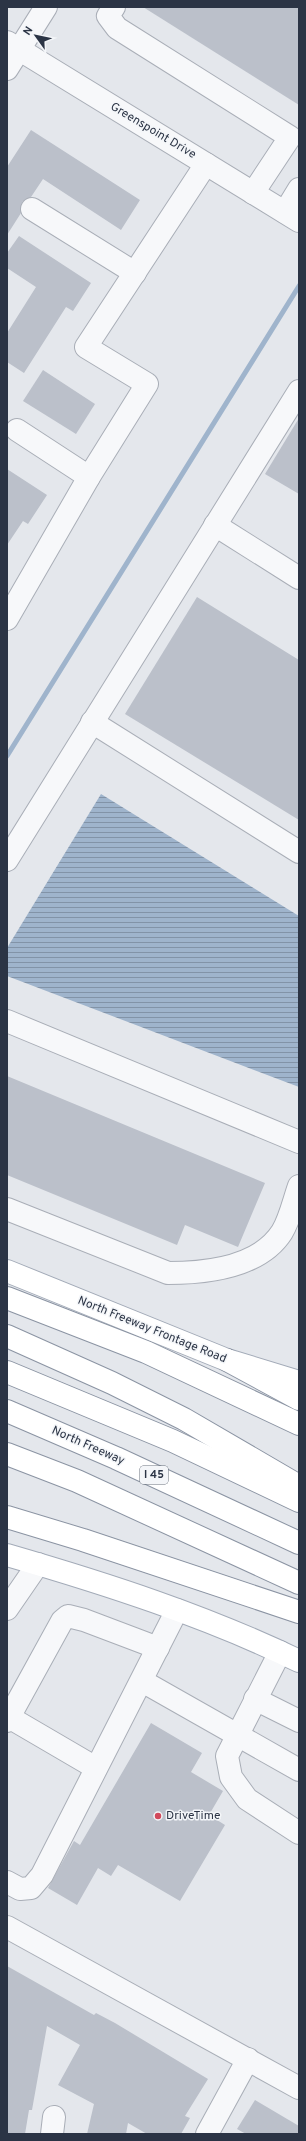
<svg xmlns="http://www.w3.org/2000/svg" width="306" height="2141" font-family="Overpass,sans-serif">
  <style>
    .water { fill: url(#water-rules) }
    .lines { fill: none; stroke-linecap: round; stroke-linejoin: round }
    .stream { stroke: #9fb4cc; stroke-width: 5 }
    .building { fill: #bbc0ca }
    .minor-casing { stroke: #a9aeb7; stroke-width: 24 }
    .major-casing { stroke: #a3abb8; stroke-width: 24 }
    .highway-casing { stroke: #8b94a3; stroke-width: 24 }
    .minor { stroke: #f7f8fa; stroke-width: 22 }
    .major { stroke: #fff; stroke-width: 22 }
    .highway { stroke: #fff; stroke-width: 22 }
    .poi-dot { fill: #d1495b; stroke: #f4f6f9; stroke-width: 1.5 }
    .labels { text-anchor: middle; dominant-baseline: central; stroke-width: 3; stroke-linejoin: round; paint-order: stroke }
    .shield { fill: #f4f6f9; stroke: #676e7b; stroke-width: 1 }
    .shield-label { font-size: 11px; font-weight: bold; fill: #2b3445 }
    .street-label { font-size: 12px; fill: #2b3445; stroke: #f4f6f9 }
    .poi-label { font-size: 12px; fill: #2b3445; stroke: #f4f6f9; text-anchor: start }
  </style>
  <defs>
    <pattern id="water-rules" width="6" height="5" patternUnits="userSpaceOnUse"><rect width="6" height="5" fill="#9fb4cc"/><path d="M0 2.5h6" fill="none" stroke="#8293a7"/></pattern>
  </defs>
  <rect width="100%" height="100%" fill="#e4e7ec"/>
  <!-- water -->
  <polygon class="water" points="101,794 299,916 299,1087 7,976 7,948"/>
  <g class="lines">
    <!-- stream -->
    <polyline class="stream" points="7,756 299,286"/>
  </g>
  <!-- building -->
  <g class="building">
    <polygon points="143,7 299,7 299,105"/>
    <polygon points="31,130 140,200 121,230 43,179 31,197 22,202 21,213 7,235 7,167"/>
    <polygon points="19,236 91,283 73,311 66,307 24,373 7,362 7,333 36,287 7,268 7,253"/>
    <polygon points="43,370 95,404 76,434 23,401"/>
    <polygon points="299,418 299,494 265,474"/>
    <polygon points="7,469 47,495 28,524 23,521 7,545"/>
    <polygon points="197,597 299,660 299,820 125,714"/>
    <polygon points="7,1076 265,1183 238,1247 185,1225 177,1245 7,1175"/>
    <polygon points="151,1723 202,1753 191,1772 223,1791 209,1815 225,1825 180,1901 118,1865 111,1876 98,1868 77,1905 48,1888 74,1841 80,1845"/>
    <polygon points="7,1966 94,2015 96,2013 115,2023 208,2079 185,2116 190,2118 181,2134 147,2134 128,2123 126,2134 87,2134 94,2104 58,2085 80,2045 47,2026 32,2110 29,2110 25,2134 7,2134"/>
    <polygon points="255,2100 299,2126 299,2134 246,2134 237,2129"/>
  </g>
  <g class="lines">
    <defs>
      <g id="minor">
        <polyline points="114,7 108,16 117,28 290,137 253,193"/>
        <polyline points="7,42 299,221"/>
        <polyline points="7,69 46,7"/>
        <polyline points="32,209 135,273"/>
        <polyline points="285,212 299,189"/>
        <polyline points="17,430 89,477"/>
        <polyline points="215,525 299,578"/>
        <polyline points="7,619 89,477 147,384 86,347 206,164"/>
        <polyline points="92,722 299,852"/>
        <polyline points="7,860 299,391"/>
        <polyline points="7,1021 299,1142"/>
        <path d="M 7,1209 L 168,1273 C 206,1273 259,1268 282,1232 C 290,1219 294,1200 299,1186"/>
        <polyline points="7,1609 38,1564"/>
        <polyline points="280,1652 227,1756 231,1777 247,1799 299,1833"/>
        <polyline points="142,1681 299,1770"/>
        <polyline points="255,1699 299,1721"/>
        <polyline points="7,1716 96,1768"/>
        <polyline points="7,1721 62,1621 68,1616 84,1620 158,1648"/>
        <polyline points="7,1882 20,1889 31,1888 42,1875 177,1610"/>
        <polyline points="7,1927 299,2088"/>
        <polyline points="52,2134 54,2117"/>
        <polyline points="207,2134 248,2059"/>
      </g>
      <g id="major">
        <polyline points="7,1271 227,1360 299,1382"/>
        <path d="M 7,1555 C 107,1584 206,1616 299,1661"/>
      </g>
      <g id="highway">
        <polyline points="7,1298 146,1352 299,1424"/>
        <polyline points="7,1336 112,1383 184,1419 299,1486"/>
        <polyline points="227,1360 299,1399"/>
        <polyline points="7,1372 173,1441 299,1501"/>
        <polyline points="7,1411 116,1458 299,1543"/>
        <polyline points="7,1454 77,1481 299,1583"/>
        <polyline points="7,1517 83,1540 299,1612"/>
      </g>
    </defs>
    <!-- minor casing -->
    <use href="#minor" class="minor-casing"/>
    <!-- major casing -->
    <use href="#major" class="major-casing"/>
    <!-- highway casing -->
    <use href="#highway" class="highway-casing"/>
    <!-- minor -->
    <use href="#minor" class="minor"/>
    <!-- major -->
    <use href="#major" class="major"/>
    <!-- highway -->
    <use href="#highway" class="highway"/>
  </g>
  <!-- markers -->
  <circle class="poi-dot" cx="158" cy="1816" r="4"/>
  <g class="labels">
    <!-- shield labels -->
    <rect class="shield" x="140" y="1466" width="28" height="18" rx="3"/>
    <g class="shield-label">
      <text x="154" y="1475">I 45</text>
    </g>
    <!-- street labels -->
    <g class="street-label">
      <text transform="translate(153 131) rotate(31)">Greenspoint Drive</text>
      <text transform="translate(152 1330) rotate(22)">North Freeway Frontage Road</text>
      <text transform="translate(88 1446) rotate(24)">North Freeway</text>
    </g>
    <!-- poi labels -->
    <g class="poi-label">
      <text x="166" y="1816">DriveTime</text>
    </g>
  </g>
  <!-- border -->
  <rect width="306" height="2141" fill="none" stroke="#2b3445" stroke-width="16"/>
  <!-- north arrow -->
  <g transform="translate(36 36) rotate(303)" stroke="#f4f6f9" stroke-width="3" paint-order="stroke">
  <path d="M0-3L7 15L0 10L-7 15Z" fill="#2b3445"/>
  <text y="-6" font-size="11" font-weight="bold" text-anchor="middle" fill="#2b3445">N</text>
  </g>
</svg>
